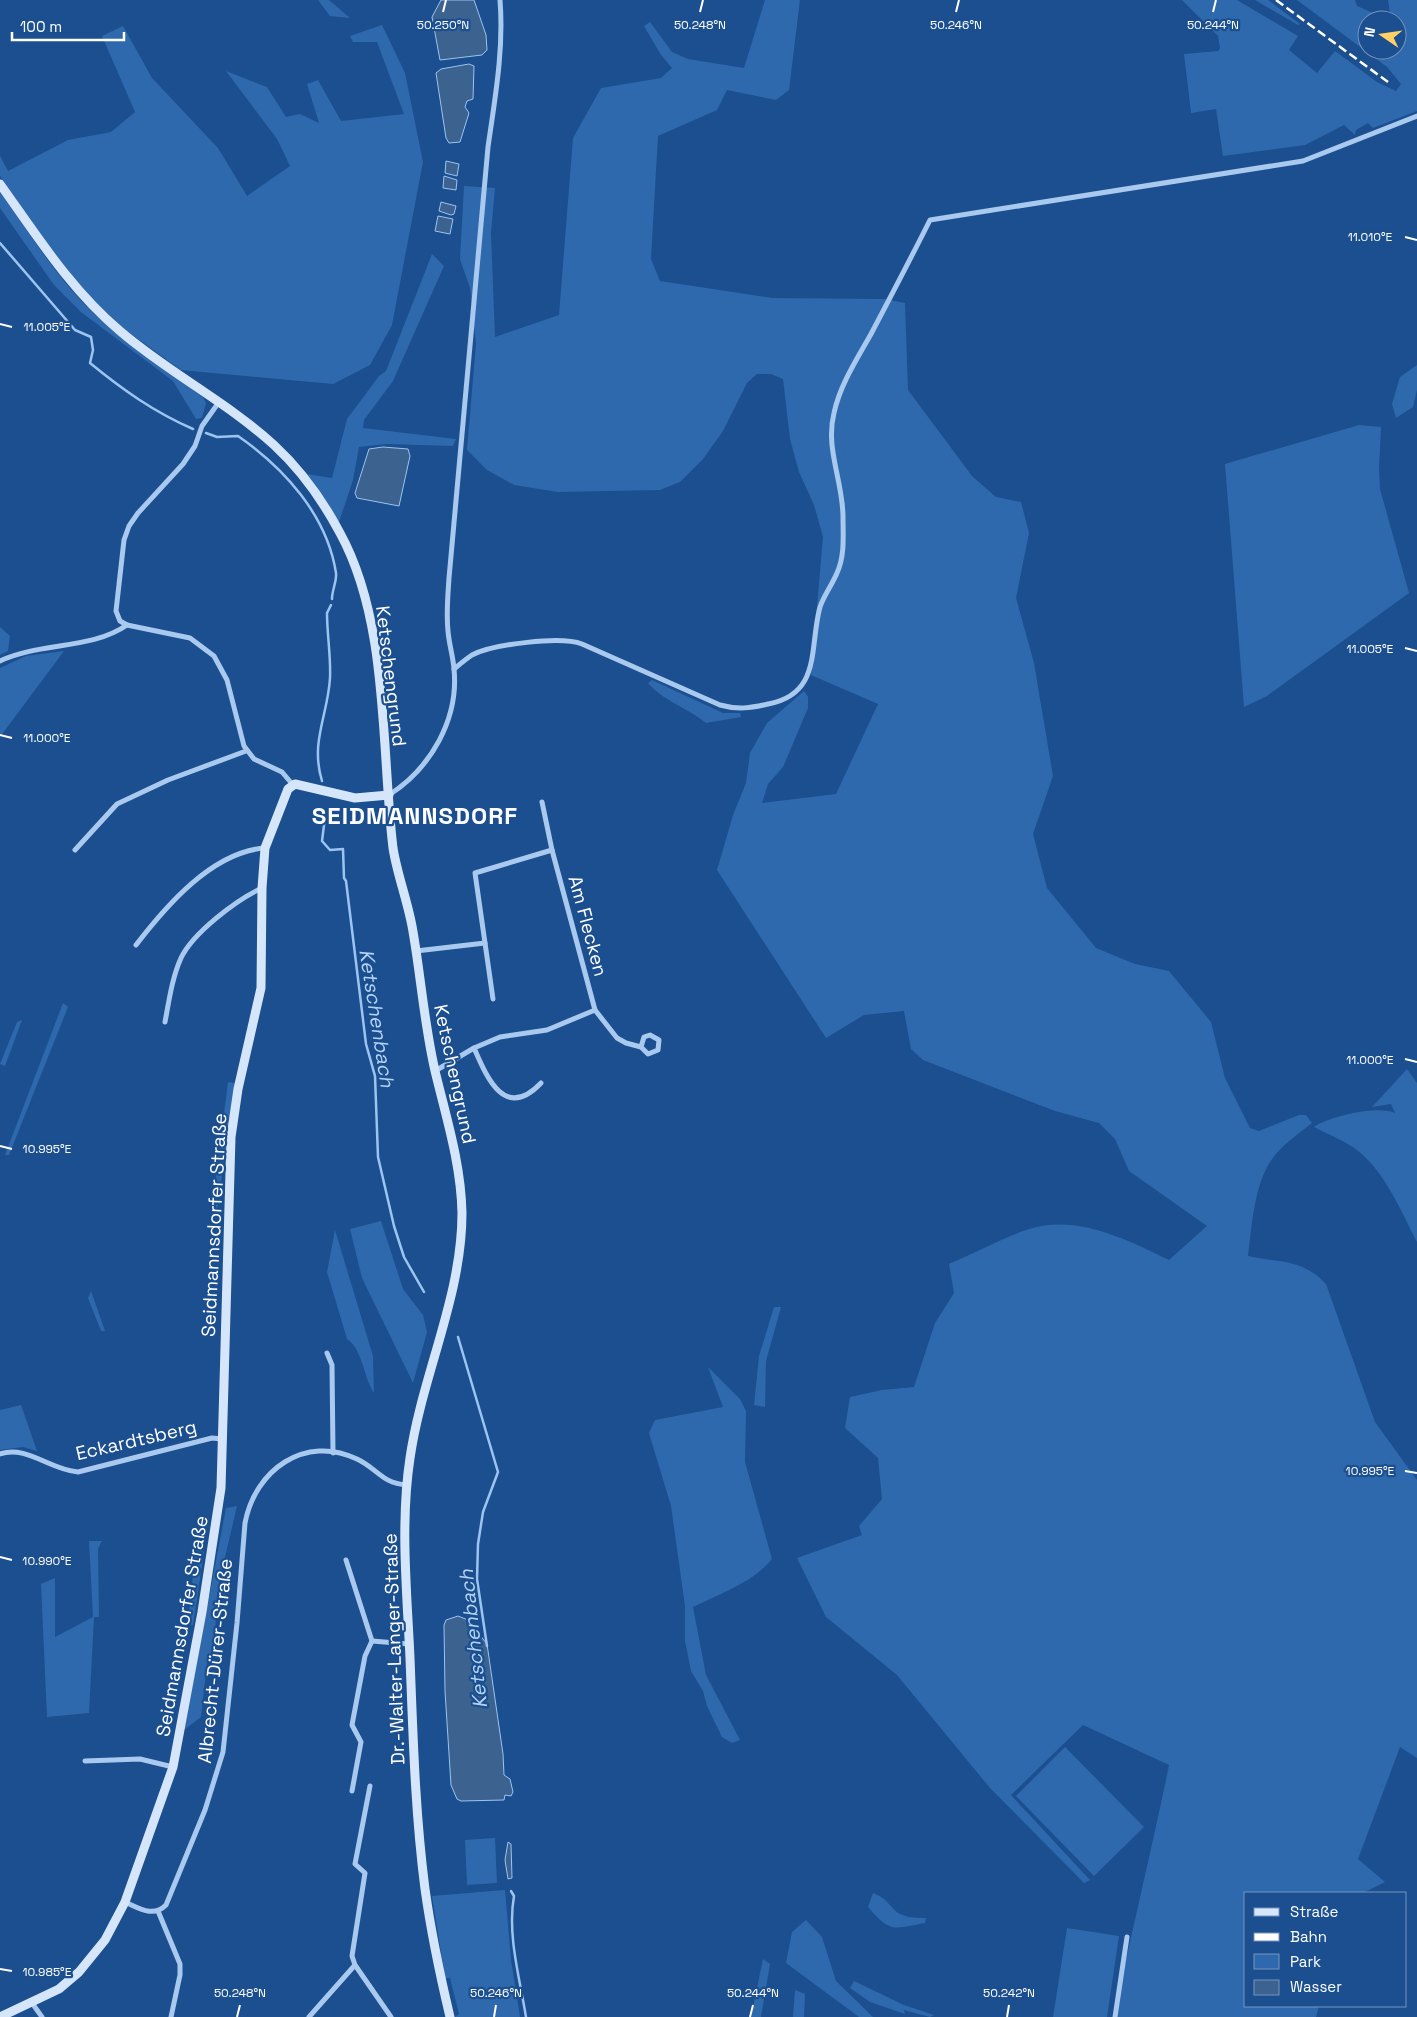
<svg xmlns="http://www.w3.org/2000/svg" width="1417" height="2017" font-family="'Space Grotesk',sans-serif">
  <style>
    .green { fill: #2e69ad }
    .water { fill: #3c6290; stroke: #9cc4f0 }
    .lines { fill: none; stroke-linecap: round; stroke-linejoin: round }
    .stream { stroke: #9cc4f0; stroke-width: 2.5 }
    .street { stroke: #a9c9ee; stroke-width: 5 }
    .secondary { stroke: #d6e6fa; stroke-width: 9 }
    .rail { stroke: #fff; stroke-width: 2.5; stroke-dasharray: 9 4; stroke-linecap: butt }
    .ticks { fill: none; stroke: #fff; stroke-width: 2 }
    .labels { text-anchor: middle; dominant-baseline: central; stroke-width: 4.5; stroke-linejoin: round; paint-order: stroke }
    .street-label { font-size: 19px; fill: #fff; stroke: #1b4f8f }
    .water-label { font-size: 20px; font-style: italic; fill: #b5d3f5; stroke: #1b4f8f }
    .district-label { font-size: 24px; font-weight: bold; letter-spacing: 1px; fill: #fff; stroke: #1b4f8f }
    .ticks-label { font-size: 12px; text-anchor: middle; fill: #fff; stroke: #1b4f8f; stroke-width: 4.5; stroke-linejoin: round; paint-order: stroke }
  </style>
  <rect width="100%" height="100%" fill="#1b4f8f"/>
  <!-- green -->
  <g class="green">
    <polygon points="318,0 329,0 350,18 330,16"/>
    <path d="M 765,0 L 800,0 L 789,90 L 776,100 L 727,90 L 717,110 L 658,136 L 651,259 L 660,281 L 772,298 L 884,299 L 905,303 L 908,390 L 972,476 L 996,497 L 1021,502 L 1029,533 L 1016,598 L 1034,663 L 1053,776 L 1033,834 L 1047,888 L 1096,948 L 1135,964 L 1169,971 L 1211,1022 L 1225,1078 L 1250,1128 L 1259,1131 L 1299,1115 L 1306,1115 L 1312,1123 C 1298,1134 1282,1145 1272,1159 C 1254,1185 1252,1225 1248,1256 C 1279,1263 1302,1258 1326,1284 L 1375,1422 L 1417,1480 L 1417,1758 L 1400,1747 L 1358,1859 L 1385,1882 L 1363,1893 L 1246,1893 L 1246,2006 L 1319,2006 L 1316,2017 L 1114,2017 C 1131,1933 1152,1849 1169,1765 L 1083,1725 L 1011,1795 L 1090,1880 L 1084,1883 L 990,1788 L 897,1675 L 826,1617 L 797,1558 L 862,1535 L 859,1526 L 882,1499 L 878,1458 L 845,1428 L 850,1397 L 882,1390 L 914,1387 L 935,1323 L 954,1293 L 949,1264 C 975,1253 1000,1239 1026,1230 C 1076,1213 1125,1239 1169,1260 L 1207,1226 L 1129,1171 L 1115,1139 L 1099,1123 L 1055,1111 L 923,1060 L 911,1049 L 904,1011 L 864,1015 L 826,1038 L 717,870 L 733,815 L 746,783 L 750,753 L 767,723 L 804,691 L 808,697 L 808,708 L 783,767 L 768,784 L 762,803 L 836,794 L 878,704 L 811,675 L 823,537 L 814,505 L 799,472 L 790,439 L 783,379 L 771,374 L 757,374 L 747,383 L 723,431 L 703,459 L 680,482 L 660,490 L 558,492 L 514,485 L 487,470 L 467,450 L 476,344 L 470,288 L 460,259 L 464,186 L 495,188 L 491,233 L 495,337 L 559,315 L 573,138 L 601,88 L 661,78 L 672,68 L 661,55 L 644,26 L 650,22 L 672,52 L 688,59 L 744,68 Z"/>
    <polygon points="1182,0 1237,0 1298,36 1289,50 1317,73 1335,51 1377,82 1396,91 1401,84 1387,67 1297,0 1355,0 1357,6 1389,20 1367,20 1367,50 1397,50 1397,20 1391,20 1388,0 1417,0 1417,111 1373,128 1368,123 1356,130 1355,135 1344,125 1305,145 1223,156 1216,109 1191,113 1184,54 1218,51 1220,48 1218,36"/>
    <polygon points="1255,0 1268,0 1300,24 1298,25"/>
    <polygon points="382,25 405,73 423,162 392,325 370,365 333,384 181,370 127,331 82,290 41,237 0,176 0,156 8,171 68,140 111,132 135,112 102,36 123,26 152,78 218,148 247,196 290,166 277,139 226,71 267,87 286,117 300,114 319,123 307,84 318,80 341,121 404,114 377,42 353,42 350,36"/>
    <path d="M 0,191 C 31,236 61,285 102,321 C 133,349 169,373 203,397 L 206,403 L 202,418 L 196,419 L 173,381 L 81,312 L 54,285 L 0,208 Z"/>
    <polygon points="432,254 444,266 393,381 364,420 363,428 456,439 453,446 387,444 359,447 353,480 339,522 307,474 332,478 347,419 379,376 386,371"/>
    <polygon points="1417,365 1417,390 1413,407 1396,418 1392,404 1400,377"/>
    <polygon points="1359,425 1381,427 1379,469 1380,489 1409,593 1267,696 1244,707 1225,464"/>
    <polygon points="0,627 10,636 8,651 0,655"/>
    <polygon points="64,651 0,737 0,668 26,656"/>
    <path d="M 652,680 L 723,713 L 740,713 L 741,717 L 706,723 C 688,708 663,701 648,683 Z"/>
    <polygon points="63,1003 68,1007 9,1155 5,1155"/>
    <polygon points="22,1020 5,1066 0,1064 17,1022"/>
    <path d="M 1407,1069 L 1417,1083 L 1417,1242 C 1402,1213 1388,1179 1364,1156 C 1351,1143 1331,1136 1314,1127 C 1330,1116 1378,1105 1395,1113 L 1391,1104 L 1372,1107 Z"/>
    <polygon points="228,1082 235,1083 217,1211 212,1208"/>
    <polygon points="381,1221 403,1289 423,1315 427,1332 413,1383 362,1278 350,1229"/>
    <path d="M 335,1230 L 373,1356 L 374,1393 C 363,1376 363,1350 347,1339 L 327,1272 Z"/>
    <polygon points="91,1291 105,1331 101,1331 88,1298"/>
    <polygon points="774,1307 781,1307 766,1361 765,1407 754,1405 759,1356"/>
    <path d="M 708,1367 L 740,1399 L 746,1411 L 745,1462 L 772,1559 C 752,1583 721,1593 693,1607 L 706,1675 L 740,1740 L 732,1743 L 722,1737 L 707,1706 L 703,1691 L 691,1671 L 685,1641 L 685,1606 L 671,1506 L 649,1433 L 655,1420 L 723,1407 Z"/>
    <polygon points="21,1405 37,1451 23,1447 0,1450 0,1410"/>
    <polygon points="237,1506 219,1583 213,1652 207,1662 201,1717 184,1730 226,1508"/>
    <polygon points="89,1541 102,1541 98,1549 99,1617 94,1617 89,1713 47,1717 41,1584 55,1578 55,1637 93,1617"/>
    <polygon points="193,1547 204,1552 193,1625 185,1624 192,1598"/>
    <polygon points="1065,1747 1144,1827 1094,1876 1016,1796"/>
    <polygon points="495,1838 497,1883 467,1885 465,1840"/>
    <polygon points="505,1890 511,1960 520,2017 455,2017 459,2014 450,1978 445,1978 432,1896"/>
    <path d="M 873,1893 C 897,1902 887,1919 926,1918 L 925,1923 C 893,1929 890,1933 868,1907 Z"/>
    <polygon points="806,1920 822,1937 836,1981 873,2017 859,2017 786,1963 792,1932"/>
    <polygon points="1067,1928 1119,1936 1107,2017 1053,2017"/>
    <polygon points="763,1959 770,1964 761,2017 751,2017"/>
    <polygon points="854,1981 904,2005 934,2015 930,2017 904,2010 905,2014 870,2002 850,1988"/>
    <polygon points="795,1990 805,1994 804,2017 793,2017"/>
  </g>
  <!-- water -->
  <g class="water">
    <polygon points="441,0 474,0 486,35 487,50 482,55 440,60 432,17"/>
    <polygon points="469,64 474,66 473,99 467,101 465,107 469,113 460,142 449,143 446,138 436,73 441,69"/>
    <polygon points="446,161 459,164 457,176 445,173"/>
    <polygon points="444,176 457,180 456,190 443,188"/>
    <polygon points="441,202 456,206 454,214 451,215 439,211"/>
    <polygon points="438,216 453,219 450,234 435,231"/>
    <polygon points="383,447 408,449 410,456 399,506 357,498 355,493 369,449"/>
    <polygon points="458,1616 468,1620 487,1644 503,1754 504,1775 510,1779 513,1792 511,1796 505,1795 504,1800 461,1801 457,1799 451,1785 445,1691 444,1625 446,1620"/>
    <polygon points="508,1842 511,1844 512,1878 508,1879 505,1860"/>
  </g>
  <g class="lines">
    <!-- stream -->
    <g class="stream">
      <path d="M 0,243 L 75,330 L 91,337 L 93,350 L 90,363 C 123,390 154,412 193,429"/>
      <path d="M 206,433 L 217,437 L 238,436 C 284,468 327,515 336,573 C 337,581 332,590 332,599"/>
      <path d="M 322,781 C 310,742 328,715 330,678 C 331,657 327,634 327,613 L 331,605"/>
      <polyline points="325,817 322,841 330,850 343,849 344,878 346,881 366,1044 375,1076 378,1157 394,1226 404,1257 424,1292"/>
      <polyline points="458,1337 498,1472 483,1512 478,1544 477,1579 487,1646"/>
      <path d="M 511,1891 L 514,1896 C 507,1935 520,1979 526,2017"/>
    </g>
    <!-- street -->
    <g class="street">
      <polyline points="219,402 202,426 195,446 183,464 138,513 129,526 124,540 116,611 120,621 127,625 190,638 214,656 227,680 244,746 254,759 282,772 293,785"/>
      <path d="M 0,661 C 40,642 91,650 127,625"/>
      <path d="M 454,669 C 460,664 466,659 472,655 C 493,644 561,636 582,644 L 720,705 C 738,710 751,708 768,704 C 822,694 809,647 820,607 C 824,595 832,585 837,573 C 845,556 843,535 843,517 C 843,481 825,449 834,413 C 840,385 857,359 871,334 C 891,296 911,258 930,220 L 1303,161 L 1417,116"/>
      <path d="M 389,795 C 431,768 459,719 454,669 C 453,656 449,644 448,631 C 446,613 448,595 449,578 L 488,147 C 495,98 504,49 500,0"/>
      <polyline points="542,802 552,850 595,1010"/>
      <polyline points="75,850 117,804 168,780 246,751"/>
      <path d="M 136,945 C 166,906 212,852 265,848"/>
      <polyline points="416,951 485,943"/>
      <polyline points="493,999 475,873 552,850"/>
      <path d="M 165,1022 C 169,1001 172,978 181,958 C 193,933 236,900 262,888"/>
      <polyline points="474,1048 500,1037 547,1030 595,1010 617,1038 626,1043 641,1047 648,1054 658,1050 659,1040 650,1035 644,1037 641,1047"/>
      <path d="M 435,1071 L 474,1048 C 487,1078 505,1121 541,1083"/>
      <polyline points="327,1353 332,1365 333,1453"/>
      <path d="M 0,1454 C 27,1445 50,1470 78,1472 L 212,1438 L 222,1439"/>
      <polyline points="346,1560 372,1641 365,1656 352,1725 361,1742 352,1791"/>
      <polyline points="372,1641 409,1644"/>
      <polyline points="85,1761 140,1759 173,1767"/>
      <polyline points="370,1786 355,1864 365,1873 352,1956 355,1965 391,2017"/>
      <path d="M 125,1902 C 139,1908 153,1918 166,1905 L 205,1810 L 223,1752 L 237,1623 L 245,1523 C 255,1470 305,1434 357,1459 C 378,1469 381,1483 407,1485"/>
      <polyline points="158,1911 180,1964 180,1975 171,2017"/>
      <polyline points="32,2003 42,2017"/>
      <polyline points="309,2017 355,1965"/>
      <polyline points="1115,2017 1127,1937"/>
    </g>
    <!-- secondary -->
    <g class="secondary">
      <path d="M 0,184 C 37,236 71,290 120,331 C 169,373 227,402 274,445 C 300,469 323,501 340,533 C 389,622 381,748 393,848 C 397,874 407,899 412,926 C 421,975 424,1026 436,1075 C 447,1120 461,1165 462,1213 C 462,1297 422,1375 410,1458 C 400,1524 407,1592 410,1658 C 413,1735 415,1812 425,1889 C 431,1932 440,1975 450,2017"/>
      <polyline points="0,2017 59,1989 79,1972 105,1940 125,1902 173,1767 202,1612 221,1488 231,1137 238,1089 261,988 262,888 265,848 288,789 295,784 355,798 389,795"/>
    </g>
    <!-- rail -->
    <polyline class="rail" points="1276,0 1388,82"/>
  </g>
  <!-- ticks -->
  <path class="ticks" d="M 443,12 L 446,0M 700,12 L 703,0M 956,12 L 959,0M 1213,12 L 1216,0M 1405,237 L 1417,240M 0,324 L 12,327M 1405,648 L 1417,651M 0,735 L 12,738M 1405,1059 L 1417,1062M 0,1146 L 12,1149M 1405,1471 L 1417,1473M 0,1557 L 12,1560M 0,1969 L 12,1971M 237,2017 L 240,2005M 494,2017 L 496,2005M 750,2017 L 753,2005M 1007,2017 L 1009,2005"/>
  <g class="labels">
    <!-- street labels -->
    <g class="street-label">
      <text transform="translate(391 676) rotate(83)">Ketschengrund</text>
      <text transform="translate(588 926) rotate(75)">Am Flecken</text>
      <text transform="translate(455 1074) rotate(78)">Ketschengrund</text>
      <text transform="translate(214 1225) rotate(-87)">Seidmannsdorfer Straße</text>
      <text transform="translate(136 1440) rotate(-13)">Eckardtsberg</text>
      <text transform="translate(182 1626) rotate(-80)">Seidmannsdorfer Straße</text>
      <text transform="translate(394 1649) rotate(-92)">Dr.-Walter-Langer-Straße</text>
      <text transform="translate(215 1661) rotate(-84)">Albrecht-Dürer-Straße</text>
    </g>
    <!-- water labels -->
    <g class="water-label">
      <text transform="translate(377 1018) rotate(81)">Ketschenbach</text>
      <text transform="translate(473 1639) rotate(-96)">Ketschenbach</text>
    </g>
    <!-- district labels -->
    <g class="district-label">
      <text x="415" y="815">SEIDMANNSDORF</text>
    </g>
  </g>
  <g class="ticks-label">
    <text x="443" y="29">50.250°N</text>
    <text x="700" y="29">50.248°N</text>
    <text x="956" y="29">50.246°N</text>
    <text x="1213" y="29">50.244°N</text>
    <text x="1370" y="241">11.010°E</text>
    <text x="47" y="331">11.005°E</text>
    <text x="1370" y="653">11.005°E</text>
    <text x="47" y="742">11.000°E</text>
    <text x="1370" y="1064">11.000°E</text>
    <text x="47" y="1153">10.995°E</text>
    <text x="1370" y="1475">10.995°E</text>
    <text x="47" y="1565">10.990°E</text>
    <text x="47" y="1976">10.985°E</text>
    <text x="240" y="1997">50.248°N</text>
    <text x="496" y="1997">50.246°N</text>
    <text x="753" y="1997">50.244°N</text>
    <text x="1009" y="1997">50.242°N</text>
  </g>
  <!-- legend -->
  <rect x="1244" y="1892" width="162" height="115" fill="#1b4f8f" stroke="#7695bc"/>
  <rect x="1254" y="1908" width="25" height="8" fill="#d6e6fa" stroke="#7695bc"/>
  <text x="1290" y="1917" font-size="15" fill="#ffffff">Straße</text>
  <rect x="1254" y="1933" width="25" height="8" fill="#ffffff" stroke="#7695bc"/>
  <text x="1290" y="1942" font-size="15" fill="#ffffff">Bahn</text>
  <rect x="1254" y="1954" width="25" height="15" fill="#2e69ad" stroke="#7695bc"/>
  <text x="1290" y="1967" font-size="15" fill="#ffffff">Park</text>
  <rect x="1254" y="1980" width="25" height="15" fill="#3c6290" stroke="#7695bc"/>
  <text x="1290" y="1992" font-size="15" fill="#ffffff">Wasser</text>
  <!-- north arrow -->
  <g transform="translate(1382 35) rotate(283)"><circle r="24" fill="#1b4f8f" stroke="#7695bc"/>
  <path d="M0-4L9 19L0 12L-9 19Z" fill="#ffd166"/>
  <text y="-8" font-size="14" font-weight="bold" text-anchor="middle" fill="#ffffff">N</text>
  </g>
  <!-- scale -->
  <path d="M12 32v8h112v-8" fill="none" stroke="#ffffff" stroke-width="2.5"/>
  <text x="20" y="32" font-size="15" fill="#ffffff" stroke="#1b4f8f" stroke-width="4" paint-order="stroke">100 m</text>
</svg>
